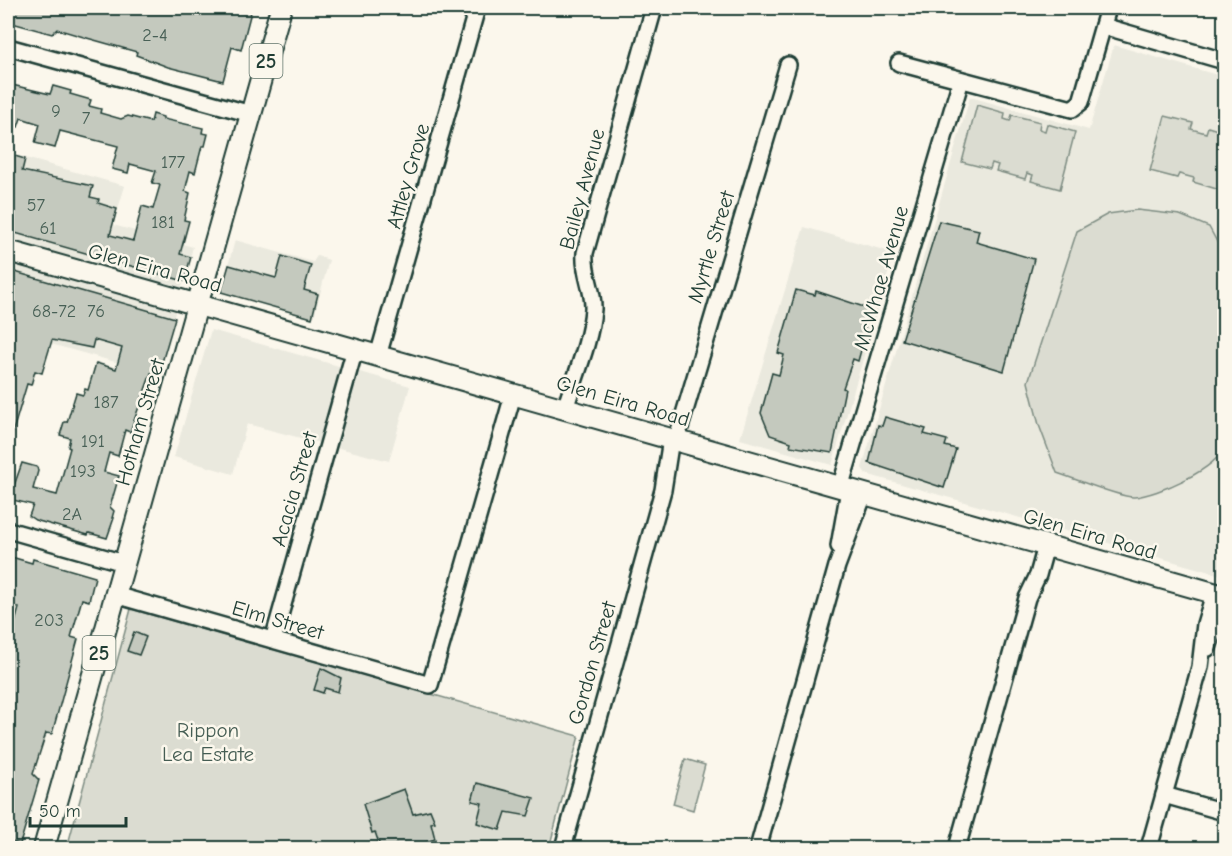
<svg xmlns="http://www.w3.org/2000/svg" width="1232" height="856" font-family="'Comic Neue',sans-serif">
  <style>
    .built { fill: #eae9de }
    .green { fill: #dbdcd1; stroke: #7d8c82; stroke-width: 1.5 }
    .building { fill: #c4c9be; stroke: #1f3d34; stroke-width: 1.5 }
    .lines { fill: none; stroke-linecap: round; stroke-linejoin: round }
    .minor-casing { stroke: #1f3d34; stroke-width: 20 }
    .major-casing { stroke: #1f3d34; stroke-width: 24 }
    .minor { stroke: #fbf7ec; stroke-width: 15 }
    .major { stroke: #fbf7ec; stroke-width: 20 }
    .labels { text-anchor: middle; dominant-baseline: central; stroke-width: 5; stroke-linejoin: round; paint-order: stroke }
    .number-label { font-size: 18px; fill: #486056 }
    .shield { fill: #fbf7ec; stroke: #61756b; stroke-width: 1.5 }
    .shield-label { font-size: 20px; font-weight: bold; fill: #1f3d34 }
    .street-label { font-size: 21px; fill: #1f3d34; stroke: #fbf7ec }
    .park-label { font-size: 21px; fill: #455d53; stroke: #fbf7ec }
  </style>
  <rect width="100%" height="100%" fill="#fbf7ec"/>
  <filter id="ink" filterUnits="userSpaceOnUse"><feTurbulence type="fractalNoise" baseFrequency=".0167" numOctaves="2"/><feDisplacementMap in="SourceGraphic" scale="12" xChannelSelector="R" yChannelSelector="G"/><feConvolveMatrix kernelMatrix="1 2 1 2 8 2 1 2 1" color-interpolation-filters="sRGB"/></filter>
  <g filter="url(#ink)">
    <!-- built -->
    <g class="built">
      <polygon points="1114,45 1224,77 1224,576 866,474 862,468 970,97 1089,130"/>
      <polygon points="8,153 125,186 113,225 193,247 158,374 8,332"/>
      <polygon points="804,227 894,253 832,465 740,439"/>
      <polygon points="235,240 313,262 317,256 329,260 314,317 224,293 222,288"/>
      <polygon points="211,330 410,386 389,461 247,424 233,474 174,457"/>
    </g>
    <!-- green -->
    <g class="green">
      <polygon points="977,105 1005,113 1004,119 1010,121 1012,115 1040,122 1039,129 1045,131 1047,124 1075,132 1060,189 1031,181 1033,175 1027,173 1025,179 996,171 998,165 992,163 990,169 962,162"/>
      <polygon points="1165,116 1193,123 1191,129 1206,133 1208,127 1224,132 1224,175 1220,190 1193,182 1194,178 1179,174 1177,178 1150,171"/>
      <path d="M 1137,210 L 1180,215 L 1209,227 L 1224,255 L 1224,446 C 1218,469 1157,495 1134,497 C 1121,498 1073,478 1057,473 L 1039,425 L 1028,382 L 1077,231 L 1108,214 Z"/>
      <polygon points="131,609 579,736 549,848 67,848"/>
      <polygon points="685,759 705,765 693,810 673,804"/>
    </g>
    <!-- building -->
    <g class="building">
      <polygon points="13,8 252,8 241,50 232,47 223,81 168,67 136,55 137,52 87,38 57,29 52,34 12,23"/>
      <polygon points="8,84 50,94 53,86 71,91 70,94 91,100 89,106 101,109 100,113 121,119 128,116 151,122 153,114 163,117 163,119 203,128 202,133 208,134 205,146 202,146 195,173 190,171 185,191 190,193 184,220 189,221 180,254 191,257 184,281 8,231 8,154 25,159 22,171 93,186 90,197 99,199 98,203 117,209 110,235 133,241 142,206 153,209 160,185 152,183 156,171 130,164 128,173 112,169 118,146 60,131 55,148 35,143 40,124 21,118 18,127 8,124"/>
      <polygon points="939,221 979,230 976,242 1034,259 1004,371 902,340"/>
      <polygon points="282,256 311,265 304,290 318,294 312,318 221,292 229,265 276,278"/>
      <polygon points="8,270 175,318 158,376 151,373 130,432 125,430 118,456 109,453 104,472 119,476 110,507 114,511 112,518 114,518 107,538 89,533 88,535 35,520 29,516 33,505 13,500 14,495 11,494 22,463 37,467 38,471 33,489 57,495 70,448 68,447 70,438 60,435 64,422 67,422 76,393 83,395 85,389 88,390 96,363 116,369 122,348 94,340 92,348 52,340 42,373 35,371 31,385 27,384 10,441 8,440"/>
      <polygon points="796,290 815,295 816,291 870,309 864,331 870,333 867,344 863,343 858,361 853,359 843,388 845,389 832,453 790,446 791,442 770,435 761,413 772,373 779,375 784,355 778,353"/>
      <polygon points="885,417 926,429 924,434 947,440 945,446 956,449 944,488 869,463 878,425 882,426"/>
      <polygon points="8,556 32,563 33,559 95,577 89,601 82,599 71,637 78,639 52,734 46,733 33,774 39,780 20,844 8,841 8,648 19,608 8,604"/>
      <polygon points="134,632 146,637 139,655 127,651"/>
      <polygon points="321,668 341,678 338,692 325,688 323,693 314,690"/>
      <polygon points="477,783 534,798 528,816 506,812 500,830 477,823 482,803 472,801"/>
      <polygon points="404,789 413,814 430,810 435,822 431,823 435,839 406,849 398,849 397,845 381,849 375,832 372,833 363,804"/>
    </g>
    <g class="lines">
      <defs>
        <g id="minor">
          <polyline points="1103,26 1224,61"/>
          <polyline points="8,47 251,114"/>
          <polyline points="899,63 1072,109 1081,102 1108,8"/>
          <polyline points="378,356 477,8"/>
          <path d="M 565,409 C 574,379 591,340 593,309 C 594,290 583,273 585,253 L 652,15"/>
          <polyline points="676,441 788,65"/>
          <polyline points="840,488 961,80"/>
          <polyline points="8,530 124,563"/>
          <polyline points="839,546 849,490"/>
          <polyline points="115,595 430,685 513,395"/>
          <polyline points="273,640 355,349"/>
          <polyline points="1208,648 1224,599"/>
          <polyline points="1164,795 1224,812"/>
          <polyline points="563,848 663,490 671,439"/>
          <polyline points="758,848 837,566 864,494"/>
          <polyline points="957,848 1027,598 1038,575 1046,546"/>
          <polyline points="1149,848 1200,667 1205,624 1214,594"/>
        </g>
        <g id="major">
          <polyline points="8,251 1224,596"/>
          <polyline points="44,848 281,8"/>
        </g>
      </defs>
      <!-- minor casing -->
      <use href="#minor" class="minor-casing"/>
      <!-- major casing -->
      <use href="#major" class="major-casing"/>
      <!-- minor -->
      <use href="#minor" class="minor"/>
      <!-- major -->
      <use href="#major" class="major"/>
    </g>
  </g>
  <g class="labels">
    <!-- number labels -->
    <g class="number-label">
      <text x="155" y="35">2-4</text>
      <text x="56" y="111">9</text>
      <text x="86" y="118">7</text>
      <text x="173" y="162">177</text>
      <text x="36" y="205">57</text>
      <text x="163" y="222">181</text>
      <text x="48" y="228">61</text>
      <text x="54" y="311">68-72</text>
      <text x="96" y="311">76</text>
      <text x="106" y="402">187</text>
      <text x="93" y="441">191</text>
      <text x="83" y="471">193</text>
      <text x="72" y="514">2A</text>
      <text x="49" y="620">203</text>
    </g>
    <!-- shield labels -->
    <g class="shield">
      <rect x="249.5" y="44" width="33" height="34" rx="4.5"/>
      <rect x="82.5" y="636" width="33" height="34" rx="4.5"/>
    </g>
    <g class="shield-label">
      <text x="266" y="61">25</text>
      <text x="99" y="653">25</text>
    </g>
    <!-- street labels -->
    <g class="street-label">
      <text transform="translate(408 176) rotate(-74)">Attley Grove</text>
      <text transform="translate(582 189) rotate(-75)">Bailey Avenue</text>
      <text transform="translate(711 247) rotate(-73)">Myrtle Street</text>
      <text transform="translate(155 268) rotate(15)">Glen Eira Road</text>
      <text transform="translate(881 278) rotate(-74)">McWhae Avenue</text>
      <text transform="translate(623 401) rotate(16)">Glen Eira Road</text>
      <text transform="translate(140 422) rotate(-74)">Hotham Street</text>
      <text transform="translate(294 489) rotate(-74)">Acacia Street</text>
      <text transform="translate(1090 534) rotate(16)">Glen Eira Road</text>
      <text transform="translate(278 620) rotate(16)">Elm Street</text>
      <text transform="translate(592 663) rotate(-74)">Gordon Street</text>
    </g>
    <!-- park labels -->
    <g class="park-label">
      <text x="208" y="730">Rippon<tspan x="208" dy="24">Lea Estate</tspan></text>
    </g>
  </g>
  <!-- margin -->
  <rect width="1232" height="856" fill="none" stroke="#fbf7ec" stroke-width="30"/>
  <rect x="15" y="15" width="1202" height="826" fill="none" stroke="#1f3d34" stroke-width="2" filter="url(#ink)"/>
  <!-- scale -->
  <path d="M30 817v9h96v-9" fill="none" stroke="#1f3d34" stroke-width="3"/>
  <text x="39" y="817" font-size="18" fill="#1f3d34" stroke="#fbf7ec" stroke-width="4.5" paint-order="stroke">50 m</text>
</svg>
